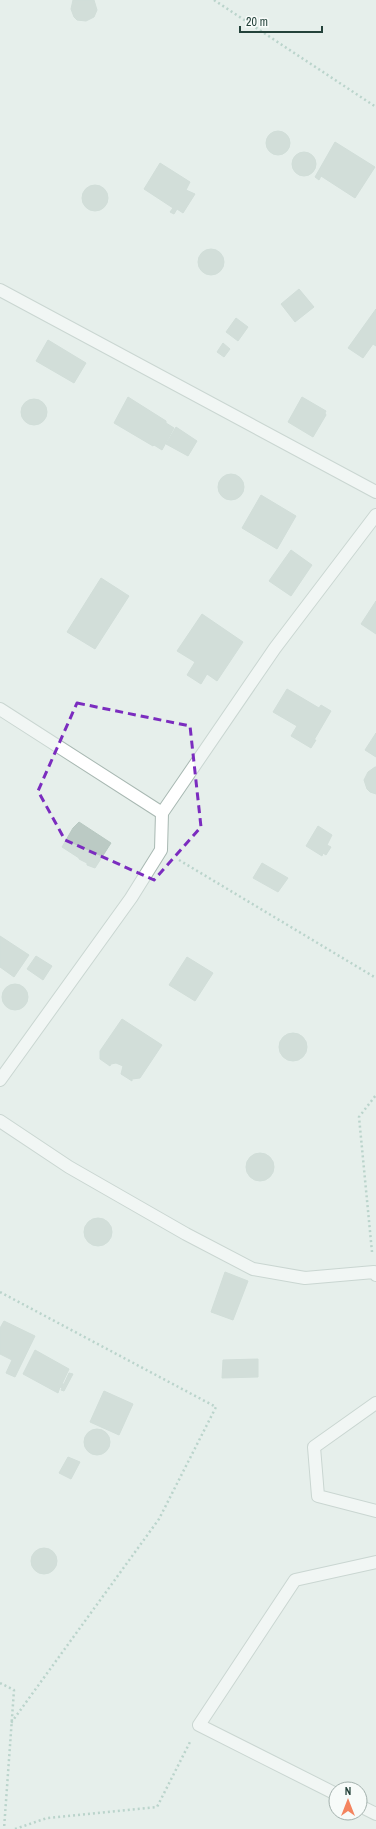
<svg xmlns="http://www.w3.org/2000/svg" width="376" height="1829" font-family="'Archivo Narrow',sans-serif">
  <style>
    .building { fill: #bbcac4; stroke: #b8c9c2 }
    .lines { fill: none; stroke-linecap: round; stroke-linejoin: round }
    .minor-casing { stroke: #a8b8b2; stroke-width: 14 }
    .path { stroke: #86b3a5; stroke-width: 2.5; stroke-dasharray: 2 3; stroke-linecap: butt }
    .minor { stroke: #fff; stroke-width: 12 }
    .marked { fill: none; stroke: #7b2cbf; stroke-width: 3; stroke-dasharray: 8 5; stroke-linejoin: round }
  </style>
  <rect width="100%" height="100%" fill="#e6efeb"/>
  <!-- building -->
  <g class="building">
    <polygon points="73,0 94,0 97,10 94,17 86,21 77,20 74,17 71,9"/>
    <circle cx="278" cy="143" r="12"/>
    <polygon points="335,142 375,167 355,198 321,176 319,180 315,177"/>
    <circle cx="304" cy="164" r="12"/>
    <polygon points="160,163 190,182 186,190 195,194 183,213 177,209 174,214 170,212 173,208 144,189"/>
    <circle cx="95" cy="198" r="13"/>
    <circle cx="211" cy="262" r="13"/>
    <polygon points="299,289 314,307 295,322 281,304"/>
    <polygon points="376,309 376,346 373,344 363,358 348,348"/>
    <polygon points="236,318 248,327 238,341 226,332"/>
    <polygon points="48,340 86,363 74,383 36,361"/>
    <polygon points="223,343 230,349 224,357 217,352"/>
    <polygon points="128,397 166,421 166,423 174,428 162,450 154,445 153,446 114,423"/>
    <polygon points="302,397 326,411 325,413 326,415 313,437 288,422"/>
    <circle cx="34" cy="412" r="13"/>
    <polygon points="176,427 197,441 188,456 166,444"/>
    <circle cx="231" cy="487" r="13"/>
    <polygon points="261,495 296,516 277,549 242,528"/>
    <polygon points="291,550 312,565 291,596 269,581"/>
    <polygon points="101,578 129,596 95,649 67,632"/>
    <polygon points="376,601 376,634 361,624"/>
    <polygon points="202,614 243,642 217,681 207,674 201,684 187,675 195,662 177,651"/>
    <polygon points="287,689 319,708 321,705 331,711 314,740 316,740 311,748 291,736 297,726 273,712"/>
    <polygon points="376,733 376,757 365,750"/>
    <polygon points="375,767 376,767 376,794 370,792 367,789 364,780 368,772"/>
    <polygon points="79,822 111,843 95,868 87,865 87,863 79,859 79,858 62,847 73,828"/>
    <polygon points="318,826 332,835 327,845 331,847 326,855 323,853 322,856 306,846"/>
    <polygon points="262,863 288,878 278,892 253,878"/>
    <polygon points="0,936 29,955 14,977 0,967"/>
    <polygon points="36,956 52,966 43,980 27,969"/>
    <polygon points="187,957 213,973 195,1001 169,985"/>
    <circle cx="15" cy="997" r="13"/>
    <polygon points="122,1019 162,1045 140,1078 132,1079 132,1081 121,1074 123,1066 116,1063 111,1064 110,1066 100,1059 100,1051"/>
    <circle cx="293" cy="1047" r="14"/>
    <circle cx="260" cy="1167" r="14"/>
    <circle cx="98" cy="1232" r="14"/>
    <polygon points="225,1272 248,1281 233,1320 211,1312"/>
    <polygon points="4,1321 35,1336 15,1377 6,1373 12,1360 0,1354 0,1328"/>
    <polygon points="35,1350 69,1369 62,1384 64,1384 69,1373 73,1374 64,1391 61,1390 62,1388 60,1387 58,1393 23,1374"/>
    <polygon points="258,1359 258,1377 222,1378 223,1360"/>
    <polygon points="104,1391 133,1404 119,1435 90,1422"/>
    <circle cx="97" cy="1442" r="13"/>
    <polygon points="68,1457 80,1462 71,1479 59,1473"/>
    <circle cx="44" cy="1561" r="13"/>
  </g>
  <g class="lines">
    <defs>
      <g id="minor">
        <polyline points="0,290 376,492"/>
        <polyline points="0,709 162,813"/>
        <polyline points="0,1080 131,898 161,850 162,813 275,648 376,515"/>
        <polyline points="0,1121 69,1167 186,1234 253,1269 305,1278 374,1272 376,1275"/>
        <polyline points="376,1403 314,1447 318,1496 376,1511"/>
        <polyline points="336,1794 199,1725 295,1580 376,1562"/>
        <polyline points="360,1806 376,1814"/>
      </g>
    </defs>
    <!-- minor casing -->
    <use href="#minor" class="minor-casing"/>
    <!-- path -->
    <g class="path">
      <polyline points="214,0 376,107"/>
      <polyline points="179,860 376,978"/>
      <polyline points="372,1252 359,1117 376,1095"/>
      <polyline points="0,1292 216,1407 159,1519 11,1723"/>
      <polyline points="0,1683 14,1690 4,1829"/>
      <polyline points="15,1829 47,1818 157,1807 190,1742"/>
    </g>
    <!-- minor -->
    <use href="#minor" class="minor"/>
  </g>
  <!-- marked area -->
  <path d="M0 0H376V1829H0ZM 77,703 L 190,726 L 201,827 L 154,880 L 65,840 L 38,791 Z" fill="#e6efeb" fill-opacity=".55" fill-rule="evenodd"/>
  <path class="marked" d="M 77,703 L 190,726 L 201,827 L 154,880 L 65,840 L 38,791 Z"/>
  <!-- north arrow -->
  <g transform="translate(348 1801)"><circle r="19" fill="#f7fbf9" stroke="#a3b1ad"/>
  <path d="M0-3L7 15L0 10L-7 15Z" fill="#f4845f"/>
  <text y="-6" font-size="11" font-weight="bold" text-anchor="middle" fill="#24423a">N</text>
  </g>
  <!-- scale -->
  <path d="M240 26v6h82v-6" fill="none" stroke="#24423a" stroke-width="2"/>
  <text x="246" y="26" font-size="12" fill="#24423a" stroke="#f7fbf9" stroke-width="3" paint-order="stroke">20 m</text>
</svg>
